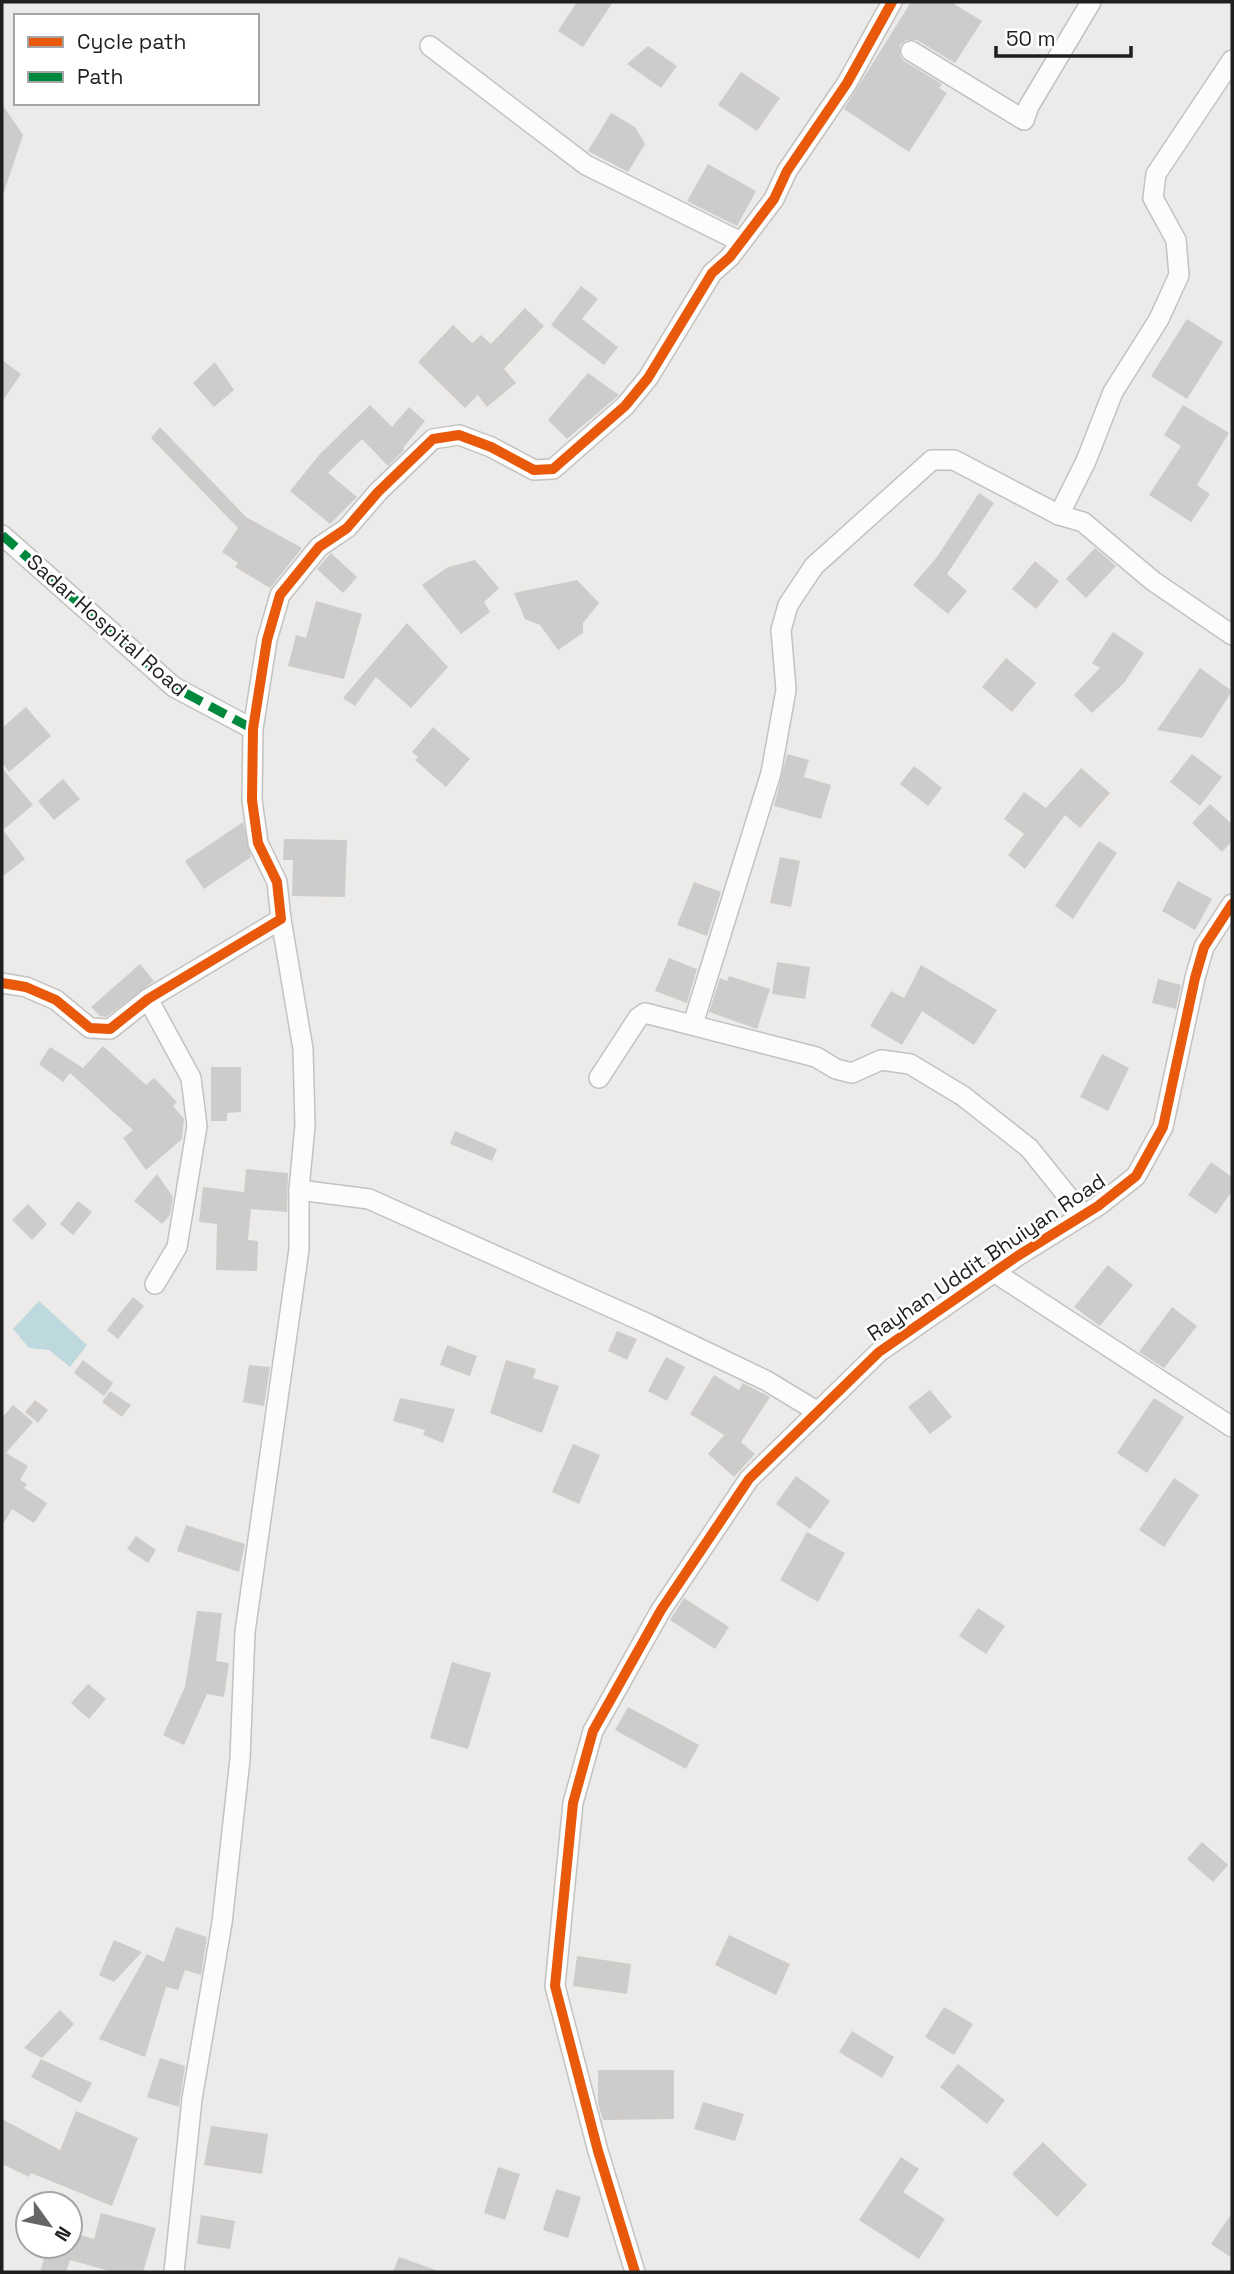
<svg xmlns="http://www.w3.org/2000/svg" width="1234" height="2274" font-family="'Space Grotesk',sans-serif">
  <style>
    .water { fill: #bed9de }
    .building { fill: #ceccca }
    .lines { fill: none; stroke-linecap: round; stroke-linejoin: round }
    .minor-casing { stroke: #c3c2c1; stroke-width: 22 }
    .minor { stroke: #fcfcfc; stroke-width: 19 }
    .quiet { stroke: #00873e; stroke-width: 9; stroke-dasharray: 18 9; stroke-linecap: butt }
    .cycleway-casing { stroke: #fff; stroke-width: 15 }
    .cycleway { stroke: #e8590c; stroke-width: 10 }
    .labels { text-anchor: middle; dominant-baseline: central; stroke-width: 5; stroke-linejoin: round; paint-order: stroke }
    .street-label { font-size: 21px; fill: #1f1f1f; stroke: #fff }
  </style>
  <rect width="100%" height="100%" fill="#edebe9"/>
  <!-- water -->
  <polygon class="water" points="39,1301 87,1345 70,1367 49,1350 29,1348 13,1329"/>
  <!-- building -->
  <g class="building">
    <polygon points="577,2 613,2 583,47 558,31"/>
    <polygon points="911,2 951,2 982,21 955,63 917,40 906,40 900,45 900,56 904,61 942,84 939,88 947,93 909,152 844,109"/>
    <polygon points="648,46 677,66 661,88 627,64"/>
    <polygon points="741,72 780,98 757,131 718,105"/>
    <polygon points="2,104 23,135 4,192 2,191"/>
    <polygon points="611,113 635,127 645,144 628,172 588,151"/>
    <polygon points="708,164 756,191 737,226 687,201"/>
    <polygon points="581,286 598,299 582,319 618,347 604,365 551,325"/>
    <polygon points="525,308 544,326 504,369 516,383 487,407 478,395 465,408 418,362 453,325 472,343 481,335 491,344"/>
    <polygon points="1187,319 1223,342 1187,399 1151,376"/>
    <polygon points="2,360 21,374 2,402"/>
    <polygon points="215,362 234,390 214,407 193,383"/>
    <polygon points="588,373 619,395 567,439 548,420"/>
    <polygon points="370,405 392,427 409,407 425,421 403,448 404,450 388,466 362,439 328,473 357,497 330,524 290,491 320,454"/>
    <polygon points="1183,405 1229,433 1197,485 1210,494 1191,522 1149,495 1181,446 1164,435"/>
    <polygon points="160,427 246,517 302,548 270,588 235,567 238,563 222,552 238,528 151,438"/>
    <polygon points="979,493 994,503 947,574 967,591 948,614 913,585 937,557"/>
    <polygon points="1095,548 1116,566 1086,598 1066,579"/>
    <polygon points="331,553 357,577 343,593 317,569"/>
    <polygon points="475,560 499,588 484,602 490,612 461,634 422,585 448,567"/>
    <polygon points="1035,561 1059,581 1036,609 1012,589"/>
    <polygon points="577,580 599,603 583,623 583,633 558,650 540,625 525,619 514,593"/>
    <polygon points="316,601 362,614 344,679 288,666 296,635 306,638"/>
    <polygon points="407,623 448,667 411,708 376,677 355,706 343,698"/>
    <polygon points="1113,632 1144,653 1124,683 1092,713 1074,695 1100,668 1092,663"/>
    <polygon points="1006,658 1036,683 1012,712 982,687"/>
    <polygon points="1200,668 1232,691 1202,738 1157,730"/>
    <polygon points="26,707 51,736 9,772 2,762 2,728"/>
    <polygon points="433,727 470,759 446,787 415,760 418,757 412,752"/>
    <polygon points="787,754 809,760 804,777 831,785 821,819 774,806"/>
    <polygon points="1192,754 1222,777 1200,806 1170,782"/>
    <polygon points="914,766 942,788 928,806 900,784"/>
    <polygon points="2,768 33,805 3,830 25,859 2,877"/>
    <polygon points="1081,768 1110,793 1080,828 1065,815 1025,869 1008,855 1024,834 1004,819 1024,792 1046,808"/>
    <polygon points="63,779 80,799 54,820 38,801"/>
    <polygon points="1210,804 1232,824 1232,841 1222,852 1192,823"/>
    <polygon points="243,822 251,857 204,889 185,861"/>
    <polygon points="284,839 347,840 345,897 292,896 293,860 283,860"/>
    <polygon points="1099,841 1117,853 1073,919 1055,906"/>
    <polygon points="780,857 800,861 791,907 770,903"/>
    <polygon points="1178,881 1212,899 1195,930 1162,911"/>
    <polygon points="694,882 721,892 707,936 677,925"/>
    <polygon points="669,958 697,969 687,1003 655,991"/>
    <polygon points="777,962 810,967 805,999 772,994"/>
    <polygon points="140,964 154,981 106,1017 100,1016 91,1007"/>
    <polygon points="921,965 997,1010 974,1045 922,1011 902,1045 870,1026 891,991 904,998"/>
    <polygon points="729,976 770,989 757,1029 709,1012 720,978 727,981"/>
    <polygon points="1158,979 1181,985 1176,1009 1152,1003"/>
    <polygon points="103,1046 146,1085 154,1078 177,1102 173,1106 184,1119 182,1139 146,1170 123,1138 133,1130 70,1073 63,1082 39,1064 50,1047 83,1068"/>
    <polygon points="1102,1054 1129,1068 1108,1111 1080,1097"/>
    <polygon points="211,1067 241,1067 241,1112 227,1113 227,1121 211,1121"/>
    <polygon points="455,1131 497,1149 492,1161 450,1144"/>
    <polygon points="1211,1162 1232,1177 1232,1191 1216,1214 1188,1195"/>
    <polygon points="246,1169 288,1173 287,1212 251,1209 248,1240 258,1241 257,1271 216,1270 217,1224 199,1222 203,1187 244,1192"/>
    <polygon points="157,1174 173,1197 170,1215 162,1224 134,1201"/>
    <polygon points="78,1201 92,1212 73,1235 60,1224"/>
    <polygon points="28,1204 47,1224 32,1240 12,1220"/>
    <polygon points="1108,1265 1133,1285 1100,1326 1074,1307"/>
    <polygon points="133,1297 144,1306 118,1339 107,1330"/>
    <polygon points="1172,1307 1197,1326 1164,1368 1139,1352"/>
    <polygon points="617,1331 637,1339 627,1360 608,1351"/>
    <polygon points="447,1345 477,1356 470,1376 440,1365"/>
    <polygon points="666,1357 685,1367 667,1401 648,1391"/>
    <polygon points="83,1360 113,1383 104,1396 74,1373"/>
    <polygon points="506,1360 536,1369 533,1378 559,1386 542,1433 490,1413"/>
    <polygon points="249,1365 270,1367 264,1406 243,1402"/>
    <polygon points="714,1375 739,1390 743,1383 770,1397 741,1442 755,1454 734,1477 708,1454 724,1435 690,1414"/>
    <polygon points="930,1390 952,1417 930,1434 908,1407"/>
    <polygon points="110,1391 131,1405 122,1417 102,1402"/>
    <polygon points="400,1398 455,1409 443,1443 423,1435 425,1430 393,1421"/>
    <polygon points="1154,1398 1184,1417 1147,1473 1117,1453"/>
    <polygon points="35,1400 48,1410 38,1423 25,1412"/>
    <polygon points="13,1405 33,1422 6,1453 28,1466 20,1480 27,1484 24,1488 47,1503 34,1523 12,1509 2,1526 2,1418"/>
    <polygon points="573,1444 600,1455 579,1504 552,1492"/>
    <polygon points="796,1476 830,1501 810,1529 776,1504"/>
    <polygon points="1174,1478 1199,1495 1164,1547 1139,1530"/>
    <polygon points="186,1525 245,1544 239,1572 177,1551"/>
    <polygon points="807,1532 845,1553 818,1602 780,1580"/>
    <polygon points="136,1536 156,1550 148,1563 127,1549"/>
    <polygon points="684,1598 729,1627 715,1649 670,1620"/>
    <polygon points="978,1608 1005,1626 986,1654 959,1636"/>
    <polygon points="197,1611 222,1613 216,1661 229,1663 224,1697 207,1694 184,1745 163,1735 185,1687"/>
    <polygon points="452,1662 491,1673 468,1749 430,1738"/>
    <polygon points="88,1684 106,1699 89,1719 71,1703"/>
    <polygon points="628,1707 699,1745 686,1769 615,1730"/>
    <polygon points="1202,1842 1228,1865 1213,1882 1187,1859"/>
    <polygon points="176,1927 207,1937 201,1975 185,1970 178,1990 166,1987 145,2057 99,2039 147,1954 164,1962"/>
    <polygon points="729,1935 790,1964 776,1995 715,1965"/>
    <polygon points="114,1940 142,1952 114,1982 99,1975"/>
    <polygon points="577,1956 631,1964 627,1994 573,1986"/>
    <polygon points="944,2007 973,2024 954,2055 925,2037"/>
    <polygon points="60,2010 74,2024 42,2058 24,2048"/>
    <polygon points="852,2031 894,2057 882,2078 839,2052"/>
    <polygon points="160,2058 185,2066 179,2107 147,2097"/>
    <polygon points="41,2059 92,2083 81,2103 31,2077"/>
    <polygon points="958,2064 1005,2100 987,2124 940,2087"/>
    <polygon points="598,2070 674,2070 674,2119 603,2120 598,2103"/>
    <polygon points="703,2102 744,2114 735,2141 694,2129"/>
    <polygon points="76,2111 138,2138 112,2206 31,2173 29,2177 2,2164 2,2119 60,2150"/>
    <polygon points="211,2126 268,2134 262,2174 204,2165"/>
    <polygon points="1043,2142 1087,2185 1057,2217 1012,2174"/>
    <polygon points="901,2157 919,2169 903,2192 945,2219 919,2259 859,2220"/>
    <polygon points="498,2167 520,2174 505,2220 484,2213"/>
    <polygon points="556,2189 581,2197 568,2238 543,2230"/>
    <polygon points="101,2213 156,2228 143,2272 113,2272 70,2260 66,2272 40,2272 46,2253 35,2250 35,2246 70,2246 70,2232 94,2239"/>
    <polygon points="1232,2213 1232,2258 1211,2244"/>
    <polygon points="201,2215 235,2221 230,2249 197,2244"/>
    <polygon points="399,2257 436,2270 436,2272 393,2272"/>
  </g>
  <g class="lines">
    <defs>
      <g id="minor">
        <polyline points="430,46 586,165 741,242"/>
        <polyline points="911,51 1024,120 1029,106 1091,2"/>
        <polyline points="1232,60 1156,174 1153,198 1176,240 1179,275 1159,319 1113,392 1086,461 1059,515 1083,522 1153,581 1232,635"/>
        <polyline points="2,535 174,687 253,729"/>
        <polyline points="2,983 26,987 56,1000 90,1028 110,1029 148,999 281,919 277,882 258,843 252,800 253,729 267,640 280,595 319,547 347,528 378,492 433,439 459,435 491,447 534,470 553,469 625,406 648,378 712,273 730,257 774,199 787,171 847,83 892,2"/>
        <polyline points="148,999 191,1078 197,1126 177,1247 155,1284"/>
        <polyline points="693,1024 771,773 786,690 781,630 788,605 814,566 932,460 954,460 1059,515"/>
        <polyline points="599,1078 638,1018 645,1013 816,1057 836,1069 852,1073 881,1060 910,1064 963,1096 1029,1148 1083,1215"/>
        <polyline points="299,1190 369,1199 646,1323 767,1381 818,1412"/>
        <polyline points="994,1272 1232,1427"/>
        <polyline points="174,2272 192,2099 222,1923 240,1759 245,1632 299,1249 299,1190 305,1125 303,1049 281,919"/>
        <polyline points="635,2272 598,2151 555,1986 573,1803 593,1731 661,1610 749,1479 879,1352 1016,1257 1098,1206 1136,1176 1163,1127 1195,978 1204,947 1232,904"/>
      </g>
    </defs>
    <!-- minor casing -->
    <use href="#minor" class="minor-casing"/>
    <!-- minor -->
    <use href="#minor" class="minor"/>
    <!-- quiet -->
    <polyline class="quiet" points="2,535 174,687 253,729"/>
    <defs>
      <g id="cycleway">
        <polyline points="2,983 26,987 56,1000 90,1028 110,1029 148,999 281,919 277,882 258,843 252,800 253,729 267,640 280,595 319,547 347,528 378,492 433,439 459,435 491,447 534,470 553,469 625,406 648,378 712,273 730,257 774,199 787,171 847,83 892,2"/>
        <polyline points="635,2272 598,2151 555,1986 573,1803 593,1731 661,1610 749,1479 879,1352 1016,1257 1098,1206 1136,1176 1163,1127 1195,978 1204,947 1232,904"/>
      </g>
    </defs>
    <!-- cycleway casing -->
    <use href="#cycleway" class="cycleway-casing"/>
    <!-- cycleway -->
    <use href="#cycleway" class="cycleway"/>
  </g>
  <g class="labels">
    <!-- street labels -->
    <g class="street-label">
      <text transform="translate(107 625) rotate(41)">Sadar Hospital Road</text>
      <text transform="translate(986 1257) rotate(-34)">Rayhan Uddit Bhuiyan Road</text>
    </g>
  </g>
  <!-- border -->
  <rect width="1234" height="2274" fill="none" stroke="#1f1f1f" stroke-width="7"/>
  <!-- legend -->
  <rect x="14" y="14" width="245" height="91" fill="#ffffff" stroke="#a5a5a5" stroke-width="2"/>
  <rect x="28" y="37" width="35" height="10" fill="#e8590c" stroke="#a5a5a5" stroke-width="2"/>
  <text x="77" y="49" font-size="21" fill="#1f1f1f">Cycle path</text>
  <rect x="28" y="72" width="35" height="10" fill="#00873e" stroke="#a5a5a5" stroke-width="2"/>
  <text x="77" y="84" font-size="21" fill="#1f1f1f">Path</text>
  <!-- north arrow -->
  <g transform="translate(49 2225) rotate(123)"><circle r="33" fill="#ffffff" stroke="#a5a5a5" stroke-width="2"/>
  <path d="M0-5L12 26L0 18L-12 26Z" fill="#676666"/>
  <text y="-10" font-size="19" font-weight="bold" text-anchor="middle" fill="#1f1f1f">N</text>
  </g>
  <!-- scale -->
  <path d="M996 46v10h135v-10" fill="none" stroke="#1f1f1f" stroke-width="3.5"/>
  <text x="1006" y="46" font-size="21" fill="#1f1f1f" stroke="#ffffff" stroke-width="5" paint-order="stroke">50 m</text>
</svg>
